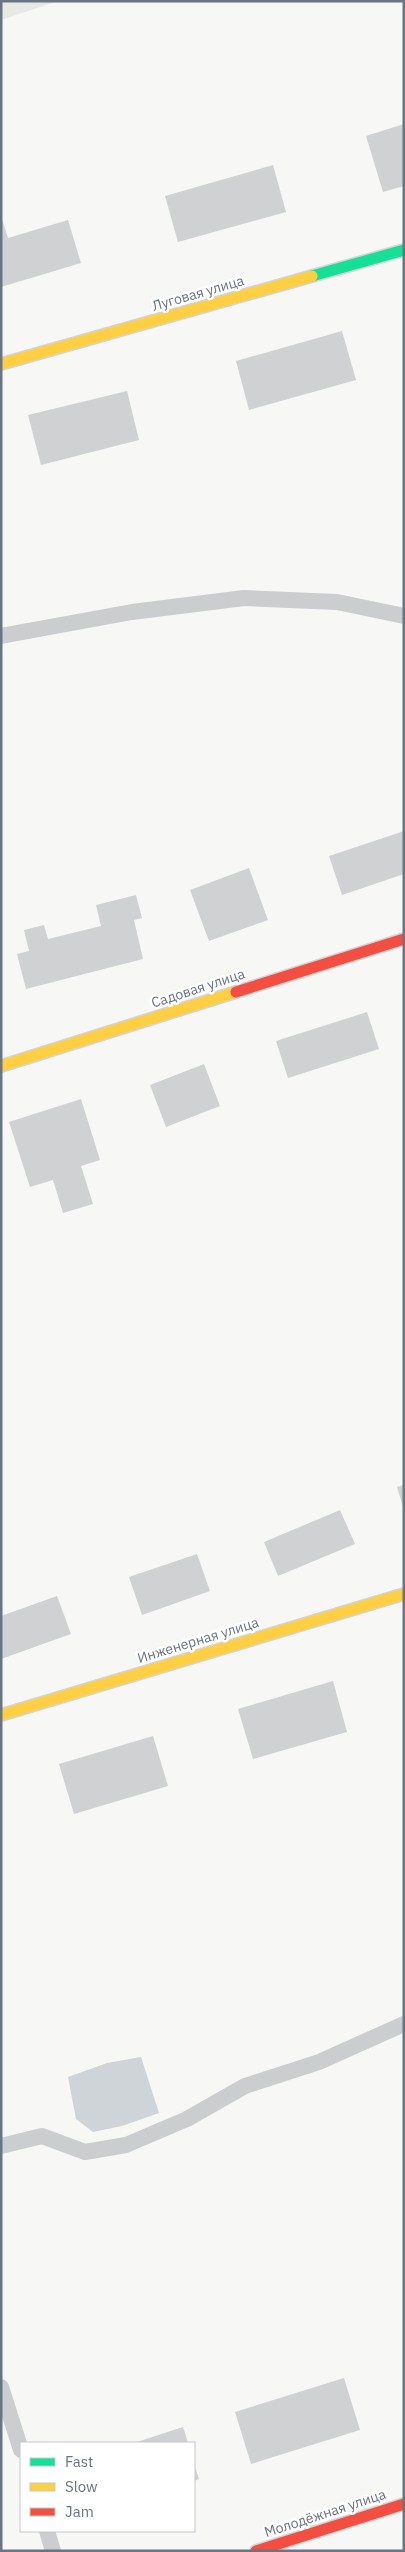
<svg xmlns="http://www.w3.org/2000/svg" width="405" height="2552" font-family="'IBM Plex Sans',sans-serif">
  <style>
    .green { fill: #e6e9e4 }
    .water { fill: #cfd4d8 }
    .building { fill: #d0d1d2 }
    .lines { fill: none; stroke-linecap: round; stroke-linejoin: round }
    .fast-casing { stroke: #d3d3d4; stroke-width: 14 }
    .slow-casing { stroke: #d3d3d4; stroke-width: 14 }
    .jam-casing { stroke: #d3d3d4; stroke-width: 14 }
    .lane { stroke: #cccdcf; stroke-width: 16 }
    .fast { stroke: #16e098; stroke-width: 11 }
    .slow { stroke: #ffcf43; stroke-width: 11 }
    .jam { stroke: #f24e42; stroke-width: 11 }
    .labels { text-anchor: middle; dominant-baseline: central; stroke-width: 5; stroke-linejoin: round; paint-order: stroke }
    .street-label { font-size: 14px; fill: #697484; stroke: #fff }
  </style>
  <rect width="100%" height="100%" fill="#f7f7f6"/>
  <!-- green -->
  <polygon class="green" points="1,1 58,1 1,20"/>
  <!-- water -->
  <polygon class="water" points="141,2057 159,2113 122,2126 93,2132 76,2119 68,2077 107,2063"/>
  <!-- building -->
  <g class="building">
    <polygon points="404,124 404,186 383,192 366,136"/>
    <polygon points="273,165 286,212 178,242 165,196"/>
    <polygon points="1,216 8,238 68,220 81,263 1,287"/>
    <polygon points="342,331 356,380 249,410 236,361"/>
    <polygon points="127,391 139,440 41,465 28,415"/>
    <polygon points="404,831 404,874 342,895 329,856"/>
    <polygon points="249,868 268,920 209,941 190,890"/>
    <polygon points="136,895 142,918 134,920 143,959 26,989 17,954 29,951 24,930 44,925 48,939 101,926 96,905"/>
    <polygon points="367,1012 379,1049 288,1078 276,1041"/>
    <polygon points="204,1064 220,1106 166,1127 150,1085"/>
    <polygon points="81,1099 100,1160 81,1166 93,1204 63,1213 53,1180 30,1187 9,1122"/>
    <polygon points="404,1485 404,1507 403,1507 397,1487"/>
    <polygon points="340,1510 355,1544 278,1576 264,1542"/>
    <polygon points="197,1554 210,1591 142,1615 129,1577"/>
    <polygon points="57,1596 71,1634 1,1659 1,1616"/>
    <polygon points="333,1681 347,1732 253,1759 238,1709"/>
    <polygon points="153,1736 168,1786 74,1814 59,1764"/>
    <polygon points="344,2378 360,2430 251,2464 235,2412"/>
    <polygon points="183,2427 188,2443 134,2443"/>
    <polygon points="194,2464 199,2479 194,2481"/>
  </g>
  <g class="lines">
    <defs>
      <polyline id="fast" points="312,276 404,250"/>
      <g id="slow">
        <polyline points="1,364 312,276"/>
        <polyline points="1,1066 236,992"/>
        <polyline points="1,1715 404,1594"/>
      </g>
      <g id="jam">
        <polyline points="236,992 404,939"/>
        <polyline points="256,2551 404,2504"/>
      </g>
    </defs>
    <!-- fast casing -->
    <use href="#fast" class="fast-casing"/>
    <!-- slow casing -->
    <use href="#slow" class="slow-casing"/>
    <!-- jam casing -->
    <use href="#jam" class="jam-casing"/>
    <!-- lane -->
    <g class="lane">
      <polyline points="1,636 132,612 244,598 337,602 404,616"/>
      <polyline points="1,2146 42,2136 85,2152 126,2145 187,2119 245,2086 319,2062 404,2024"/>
      <polyline points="1,2387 21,2450"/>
      <polyline points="47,2531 53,2551"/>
    </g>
    <!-- fast -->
    <use href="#fast" class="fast"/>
    <!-- slow -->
    <use href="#slow" class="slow"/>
    <!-- jam -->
    <use href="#jam" class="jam"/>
  </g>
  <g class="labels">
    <!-- street labels -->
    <g class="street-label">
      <text transform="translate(198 293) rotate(-16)">Луговая улица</text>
      <text transform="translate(198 988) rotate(-18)">Садовая улица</text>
      <text transform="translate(198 1640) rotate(-17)">Инженерная улица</text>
      <text transform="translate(325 2513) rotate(-18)">Молодёжная улица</text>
    </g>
  </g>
  <!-- border -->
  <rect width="405" height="2552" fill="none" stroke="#697484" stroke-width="5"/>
  <!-- legend -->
  <rect x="20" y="2442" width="175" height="90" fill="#ffffff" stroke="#c3c7ce"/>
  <rect x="30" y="2458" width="25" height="8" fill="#16e098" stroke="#c3c7ce"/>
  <text x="65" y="2467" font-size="15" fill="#697484">Fast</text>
  <rect x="30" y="2483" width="25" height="8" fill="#ffcf43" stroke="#c3c7ce"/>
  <text x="65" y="2492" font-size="15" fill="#697484">Slow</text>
  <rect x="30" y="2508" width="25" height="8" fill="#f24e42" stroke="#c3c7ce"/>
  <text x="65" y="2517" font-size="15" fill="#697484">Jam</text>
</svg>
